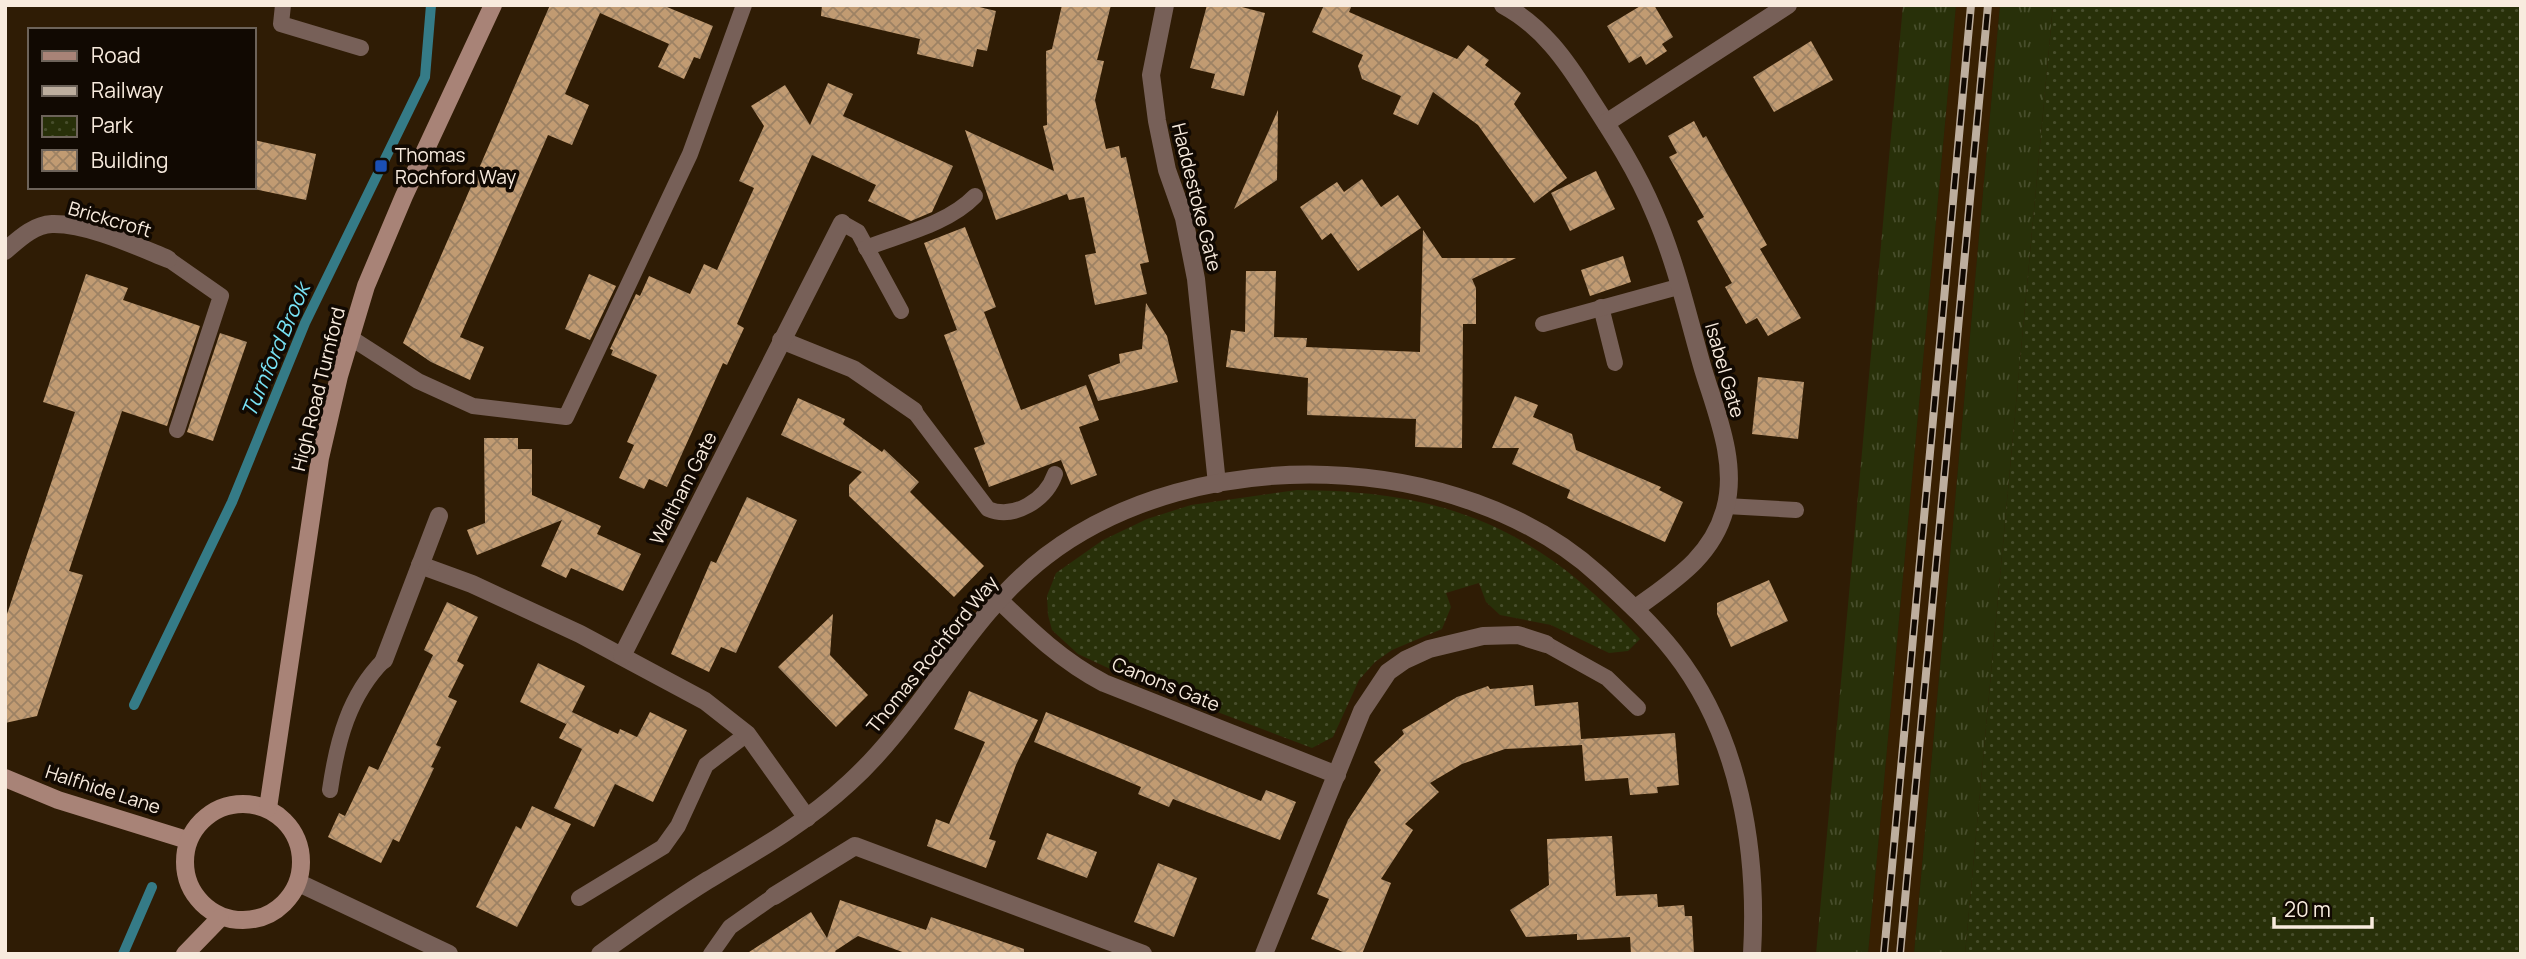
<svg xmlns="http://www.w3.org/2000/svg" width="2526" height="959" font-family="Manrope,sans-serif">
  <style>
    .built { fill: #382002 }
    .grass { fill: url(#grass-tufts) }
    .park { fill: url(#park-dots) }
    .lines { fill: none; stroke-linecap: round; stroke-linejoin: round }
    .stream { stroke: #357b87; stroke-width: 10 }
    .building { fill: url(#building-cross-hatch) }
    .lane { stroke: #776058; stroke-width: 16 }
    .street { stroke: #776058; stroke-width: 18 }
    .secondary { stroke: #a88377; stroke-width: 18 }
    .rail-casing { stroke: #bdae9e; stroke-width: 8 }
    .rail { stroke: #110902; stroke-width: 5; stroke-dasharray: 16; stroke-linecap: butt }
    .transit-dot { fill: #1a4fb4; stroke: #110902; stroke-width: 2.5 }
    .labels { text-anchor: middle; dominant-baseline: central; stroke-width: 7; stroke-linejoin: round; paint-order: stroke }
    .poi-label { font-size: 19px; fill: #f8ebde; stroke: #110902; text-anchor: start }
    .street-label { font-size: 19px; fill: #f8ebde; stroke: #110902 }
    .water-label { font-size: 21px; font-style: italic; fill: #78e2f5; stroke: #110902 }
  </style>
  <defs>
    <pattern id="grass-tufts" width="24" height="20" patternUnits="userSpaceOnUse" patternTransform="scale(1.75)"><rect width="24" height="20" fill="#283009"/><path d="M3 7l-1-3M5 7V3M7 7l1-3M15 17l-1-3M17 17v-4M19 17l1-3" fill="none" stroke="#484e2c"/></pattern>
    <pattern id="park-dots" width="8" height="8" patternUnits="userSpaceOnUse" patternTransform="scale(1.75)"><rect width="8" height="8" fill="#283009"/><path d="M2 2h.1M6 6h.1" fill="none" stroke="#484e2c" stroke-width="1.8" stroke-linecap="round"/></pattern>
    <pattern id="building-cross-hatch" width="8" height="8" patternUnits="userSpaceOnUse" patternTransform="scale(1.75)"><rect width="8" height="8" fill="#c19b72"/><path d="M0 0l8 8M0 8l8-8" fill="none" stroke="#9d8264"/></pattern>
  </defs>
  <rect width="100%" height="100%" fill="#2f1c05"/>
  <!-- built -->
  <polygon class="built" points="1956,5 2000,5 1920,887 1914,954 1868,954"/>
  <!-- grass -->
  <g class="grass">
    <polygon points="1903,5 1956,5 1868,954 1816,954"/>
    <polygon points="2000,5 2053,5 1965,954 1914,954"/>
  </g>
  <!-- park -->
  <g class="park">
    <polygon points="2053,5 2521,5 2521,954 1965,954"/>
    <path d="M 1297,490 C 1448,491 1537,528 1640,639 L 1628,651 L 1609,653 L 1551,625 L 1500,615 L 1486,602 L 1479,583 L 1446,593 L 1451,607 L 1442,629 L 1392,650 L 1375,662 L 1359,680 L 1333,737 L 1312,748 L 1136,681 L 1078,654 L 1052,630 L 1048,615 L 1047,596 L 1056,573 L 1103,540 L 1147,519 L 1191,505 Z"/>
  </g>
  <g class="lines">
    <!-- stream -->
    <g class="stream">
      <polyline points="134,705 232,502 305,323 425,77 431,5"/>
      <polyline points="123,954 152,887"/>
    </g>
  </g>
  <!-- building -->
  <g class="building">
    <polygon points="550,5 662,5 713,26 700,59 694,57 684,79 658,67 669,44 600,13 565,94 589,105 572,145 548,135 460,337 484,347 470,380 431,362 403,343"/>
    <polygon points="822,5 971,5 996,11 987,51 977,49 973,67 917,54 920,39 821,16"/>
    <polygon points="1062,5 1111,5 1097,60 1104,61 1095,100 1106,149 1119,146 1121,158 1126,157 1149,262 1140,264 1147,294 1095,305 1085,255 1096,253 1084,197 1069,200 1067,194 996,220 965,130 1054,171 1043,126 1047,125 1046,51 1052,49"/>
    <polygon points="1207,5 1234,5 1265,13 1244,96 1211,88 1215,74 1190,68"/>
    <polygon points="1324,5 1352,5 1349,12 1457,59 1468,45 1489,60 1485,65 1521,93 1514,104 1567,178 1534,203 1478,125 1433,92 1418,125 1393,114 1401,96 1362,79 1358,66 1363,55 1312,32"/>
    <polygon points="1642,5 1654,5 1673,37 1662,44 1667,51 1646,65 1641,56 1629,63 1607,26"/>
    <polygon points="1811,41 1833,80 1774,112 1753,77"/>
    <polygon points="828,83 853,94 843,116 953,166 932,212 911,221 868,201 876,185 812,155 737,324 744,328 727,365 723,363 667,487 649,479 644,489 619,478 634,445 627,442 657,375 611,355 613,350 610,349 636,294 640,296 649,276 690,294 704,264 717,270 754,188 739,181 764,126 751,106 785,85 810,125"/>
    <polygon points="1278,110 1277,180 1234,209"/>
    <polygon points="1694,121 1703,138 1706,136 1767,245 1760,249 1801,318 1768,336 1757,318 1746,324 1725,287 1732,283 1697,221 1704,217 1669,157 1677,153 1668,136"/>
    <polygon points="254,140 316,154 306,200 254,189"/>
    <polygon points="1596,171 1615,209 1570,231 1551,193"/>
    <polygon points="1362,179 1381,207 1398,195 1421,228 1358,271 1331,233 1322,240 1300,207 1337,182 1344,192"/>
    <polygon points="965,227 996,307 984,312 1021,410 1086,385 1099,420 1079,427 1097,475 1071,485 1061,460 989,487 974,448 985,444 944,335 957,330 924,243"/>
    <polygon points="1423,230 1442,258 1516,258 1472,279 1476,288 1476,324 1463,324 1462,448 1415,447 1416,419 1307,415 1308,378 1226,367 1231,330 1245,332 1246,271 1276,271 1274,337 1307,338 1306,347 1420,352"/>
    <polygon points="1623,256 1631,282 1590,296 1581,270"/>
    <polygon points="86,274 128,288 123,300 200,326 167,426 122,411 69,571 83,575 37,716 5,723 5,620 75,412 43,402"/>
    <polygon points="589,274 616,286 590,340 565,329"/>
    <polygon points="1146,303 1167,336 1178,382 1098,401 1088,375 1120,363 1119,354 1142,349"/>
    <polygon points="220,333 247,342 213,441 187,432"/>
    <polygon points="1758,377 1804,382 1798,439 1752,434"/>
    <polygon points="1515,396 1538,405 1533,417 1572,434 1576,450 1661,487 1659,490 1683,502 1665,542 1567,498 1570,490 1512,464 1519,448 1492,448"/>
    <polygon points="798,398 845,419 843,424 882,452 884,449 919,482 910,492 984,566 954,597 849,496 849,485 862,472 781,435"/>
    <polygon points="484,438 518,438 518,449 532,449 532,495 601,526 597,534 641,554 623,591 571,568 566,578 541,566 562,520 477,555 467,530 485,523"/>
    <polygon points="747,497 797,520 736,653 721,647 709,672 671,654 711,561 716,563"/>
    <polygon points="1769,580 1788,621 1731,647 1717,614 1717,603"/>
    <polygon points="447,602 478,617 457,661 464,665 448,697 457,701 436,745 441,747 431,767 434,768 399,842 393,839 381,863 328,837 339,813 345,816 369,766 378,770 433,655 424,650"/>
    <polygon points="833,614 830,655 868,695 836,727 778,667"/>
    <polygon points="538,663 585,686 572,712 618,734 620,729 637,737 650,712 687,730 653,802 615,784 594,827 554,808 582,749 559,738 568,721 566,724 520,702"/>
    <polygon points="1533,685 1535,706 1578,702 1581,739 1675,733 1679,785 1657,787 1658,793 1630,795 1628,778 1585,781 1582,745 1505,749 1462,764 1430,783 1439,792 1405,824 1413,830 1381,879 1391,883 1362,954 1348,954 1311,939 1329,899 1317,894 1348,820 1381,770 1374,762 1404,734 1402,730 1457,697 1488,686 1490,689"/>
    <polygon points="969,691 1038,720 1016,765 989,839 996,841 986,868 927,846 936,819 949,824 985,742 954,729"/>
    <polygon points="1046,712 1261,801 1266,790 1296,802 1280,840 1173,799 1169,807 1138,794 1141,787 1034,742"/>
    <polygon points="532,806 571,824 517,927 476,907 516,826 521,829"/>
    <polygon points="1047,833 1097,852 1087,878 1037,859"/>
    <polygon points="1612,836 1616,896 1657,894 1658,907 1684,905 1685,916 1692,916 1694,954 1631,954 1630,937 1577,940 1577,934 1526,937 1510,910 1549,885 1547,839"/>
    <polygon points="1158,863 1197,878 1174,937 1134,922"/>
    <polygon points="840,900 926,930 931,917 1024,949 1024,954 908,954 858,936 835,951 837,954 746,954 811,912 827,938"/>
  </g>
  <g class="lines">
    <!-- lane -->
    <g class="lane">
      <polyline points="283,5 281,24 361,48"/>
      <polyline points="842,223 858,232 901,311"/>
      <path d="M 866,248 C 902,234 948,224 975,196"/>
      <polyline points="168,259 221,296 177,430"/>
      <polyline points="1601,307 1615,363"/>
      <polyline points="1543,324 1678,287"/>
      <polyline points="351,338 418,381 473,406 566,417 690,154 744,5"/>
      <path d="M 914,411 L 988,509 C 1014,520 1046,500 1055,474"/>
      <polyline points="1726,506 1796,510"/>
      <polyline points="1546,644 1607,678 1638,708"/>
      <path d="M 330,790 C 337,741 349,695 384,660"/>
      <polyline points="579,898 663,847 678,826 706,765 747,734"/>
      <polyline points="711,954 730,927 774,896"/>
    </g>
    <!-- street -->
    <g class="street">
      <polyline points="1165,5 1151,75 1157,121 1167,170 1184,218 1196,279 1217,484"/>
      <path d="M 1503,5 C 1542,26 1566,60 1589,97 C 1613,134 1637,171 1654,212 C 1676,262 1688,317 1703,369 C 1716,412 1738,463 1725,509 C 1712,557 1674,580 1636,608"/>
      <polyline points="1606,123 1788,5"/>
      <path d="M 5,251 C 19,239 33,225 52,224 C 87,223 136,246 168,259"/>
      <polyline points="781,340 853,369 914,411"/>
      <polyline points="420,565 472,584 580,634 705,701 747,734 807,818"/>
      <path d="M 998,599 C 1032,632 1062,661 1104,683 L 1337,775"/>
      <polyline points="622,656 842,223"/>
      <polyline points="384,660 439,516"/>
      <polyline points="299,883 449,954"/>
      <polyline points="774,896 855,846 1143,954"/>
      <path d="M 600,954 C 636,928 671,903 708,880 C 757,851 807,822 849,783 C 924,715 965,618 1046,556 C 1196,441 1460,448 1600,576 C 1626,600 1652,624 1674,652 C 1740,736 1758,850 1752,954"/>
      <polyline points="1264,954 1362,711 1388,672 1405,660 1429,649 1483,636 1518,635 1546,644"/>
    </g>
    <!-- secondary -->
    <g class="secondary">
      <polyline points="5,778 58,800 187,840"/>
      <circle cx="243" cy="862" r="58"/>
      <polyline points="268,808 320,458 339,376 366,286 404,196 493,5"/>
      <polyline points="185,954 220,918"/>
    </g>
    <defs>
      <g id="rail">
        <polyline points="1884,954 1971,5"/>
        <polyline points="1900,954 1988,5"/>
      </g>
    </defs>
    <!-- rail casing -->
    <use href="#rail" class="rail-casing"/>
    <!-- rail -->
    <use href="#rail" class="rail"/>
  </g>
  <!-- markers -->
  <rect class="transit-dot" x="374" y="159" width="14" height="14" rx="3.5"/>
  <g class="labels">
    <!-- poi labels -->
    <g class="poi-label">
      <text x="395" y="155">Thomas<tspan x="395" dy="22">Rochford Way</tspan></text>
    </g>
    <!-- street labels -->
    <g class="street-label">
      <text transform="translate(1197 197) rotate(76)">Haddestoke Gate</text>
      <text transform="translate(110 219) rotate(16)">Brickcroft</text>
      <text transform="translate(1725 370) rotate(74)">Isabel Gate</text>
      <text transform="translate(318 389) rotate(-76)">High Road Turnford</text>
      <text transform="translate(683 488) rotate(-63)">Waltham Gate</text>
      <text transform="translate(932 654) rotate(-51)">Thomas Rochford Way</text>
      <text transform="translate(1166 684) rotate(22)">Canons Gate</text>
      <text transform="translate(103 789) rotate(18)">Halfhide Lane</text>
    </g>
    <!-- water labels -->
    <g class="water-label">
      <text transform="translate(275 350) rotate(-67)">Turnford Brook</text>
    </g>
  </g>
  <!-- border -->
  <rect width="2526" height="959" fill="none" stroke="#f8ebde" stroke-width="14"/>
  <!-- legend -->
  <rect x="28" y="28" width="228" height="161" fill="#110902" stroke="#6d635a" stroke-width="2"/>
  <rect x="42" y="51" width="35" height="10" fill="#a88377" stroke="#6d635a" stroke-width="2"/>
  <text x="91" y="63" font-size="21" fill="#f8ebde">Road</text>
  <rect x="42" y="86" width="35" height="10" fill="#bdae9e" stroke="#6d635a" stroke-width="2"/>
  <text x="91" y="98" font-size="21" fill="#f8ebde">Railway</text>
  <rect x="42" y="116" width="35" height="21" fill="url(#park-dots)" stroke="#6d635a" stroke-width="2"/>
  <text x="91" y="133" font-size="21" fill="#f8ebde">Park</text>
  <rect x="42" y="150" width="35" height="21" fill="url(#building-cross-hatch)" stroke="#6d635a" stroke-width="2"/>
  <text x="91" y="168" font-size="21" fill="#f8ebde">Building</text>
  <!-- scale -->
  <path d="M2274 917v10h98v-10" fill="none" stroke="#f8ebde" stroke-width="3.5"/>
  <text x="2284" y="917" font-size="21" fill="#f8ebde" stroke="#110902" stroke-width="5" paint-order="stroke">20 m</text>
</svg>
